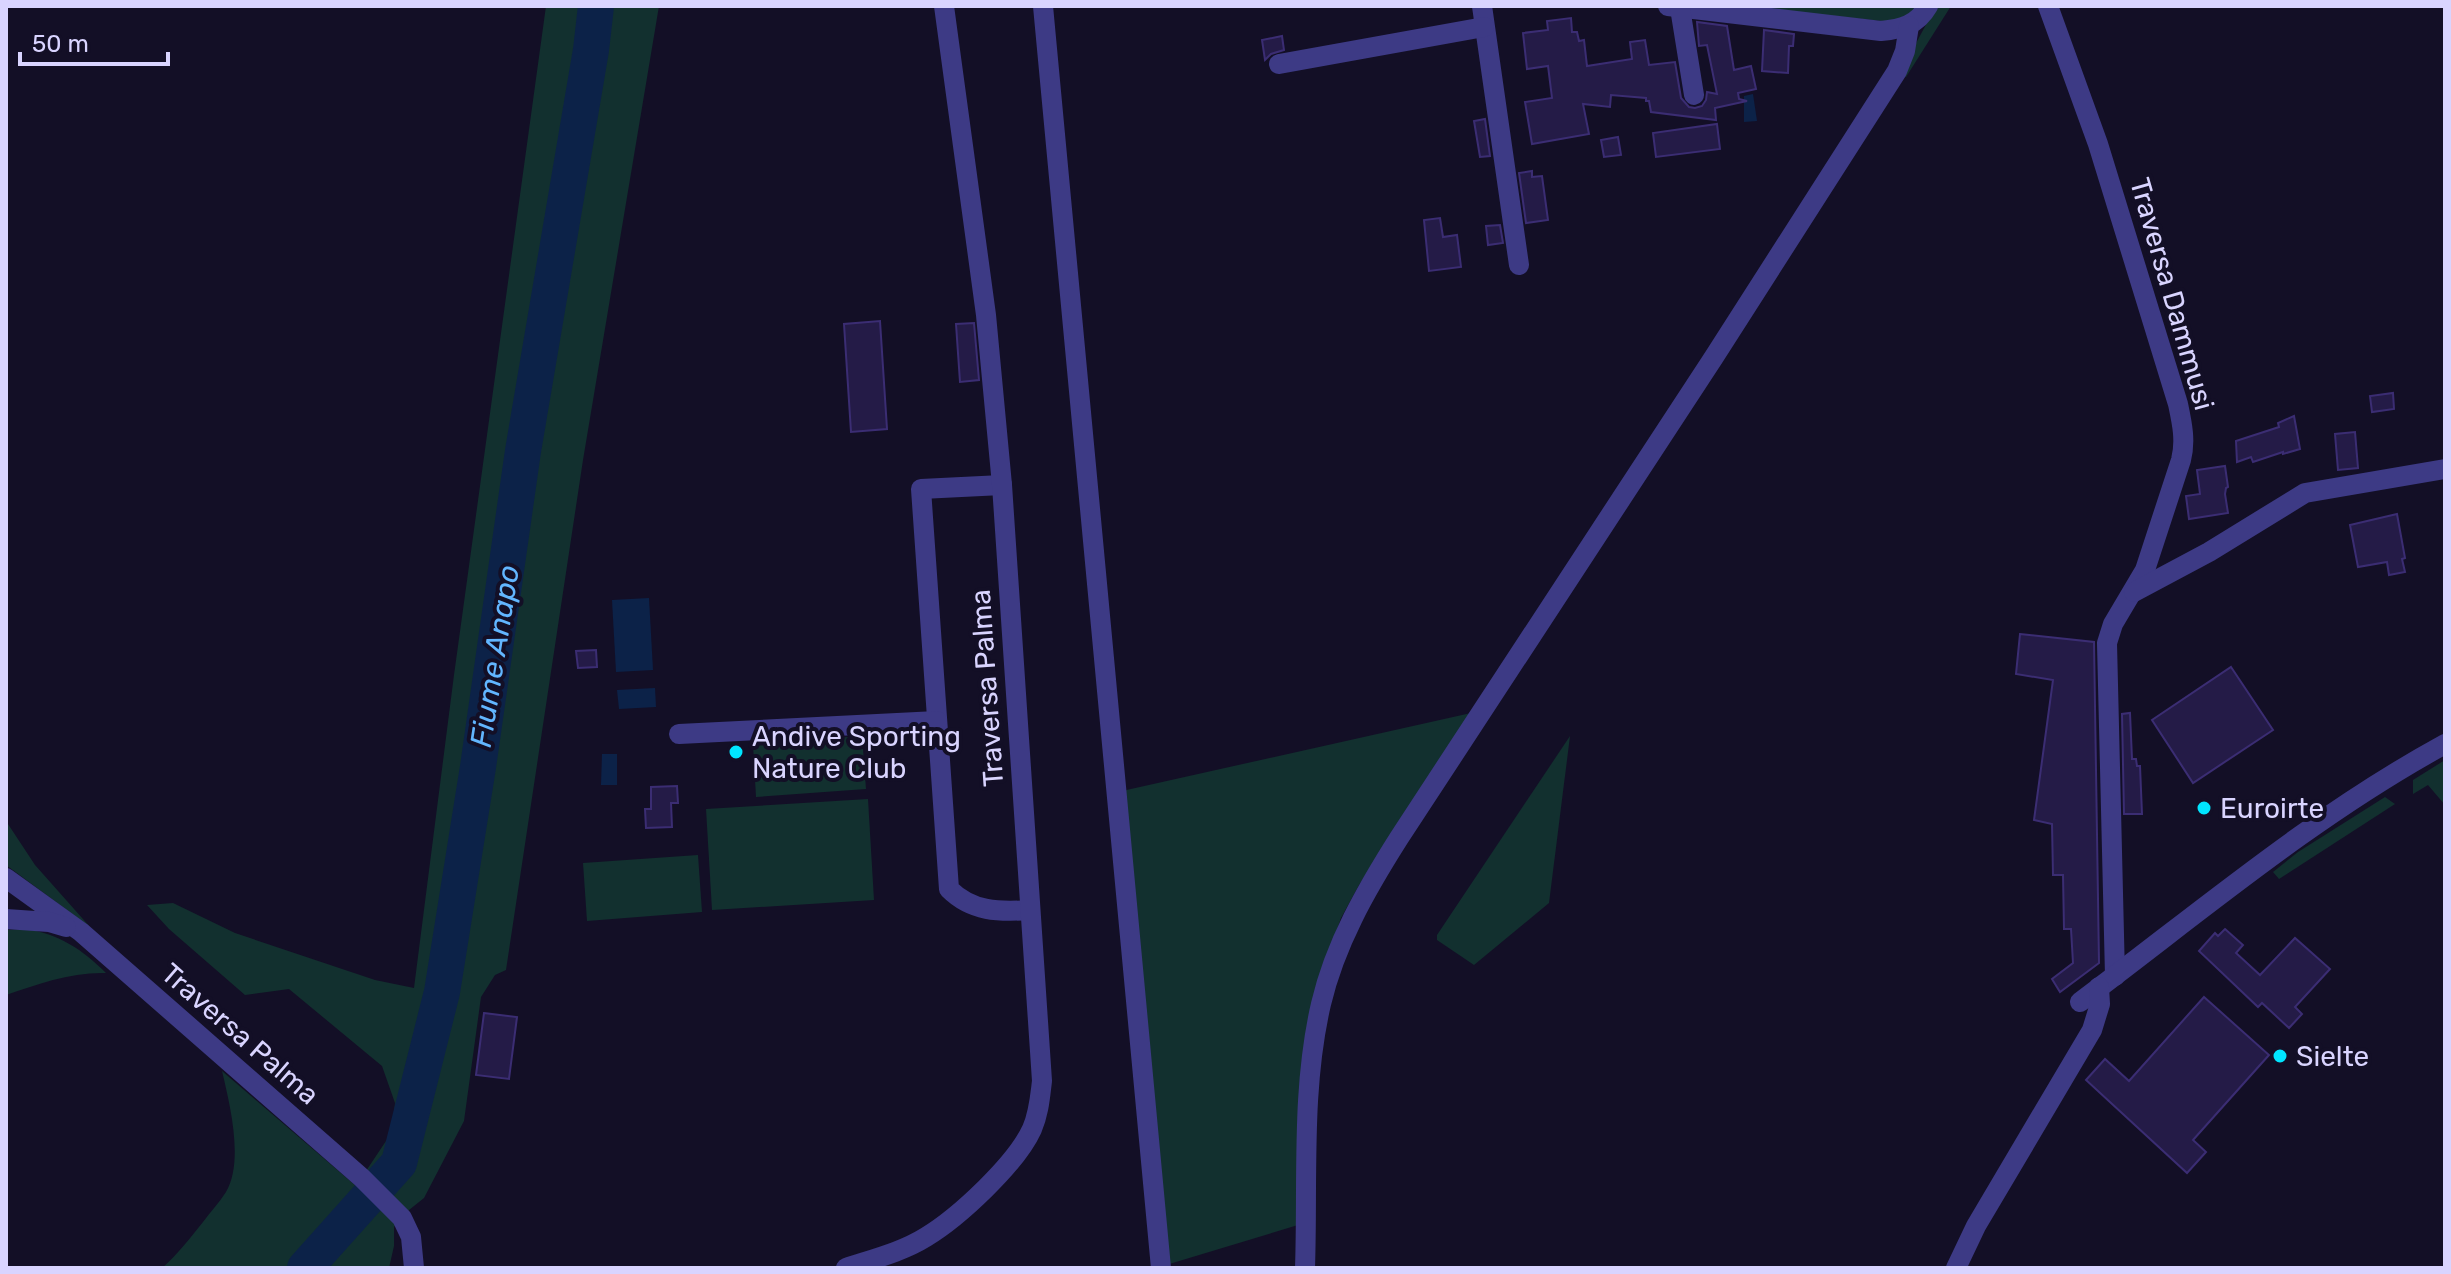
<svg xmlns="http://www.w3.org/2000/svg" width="2451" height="1274" font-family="Rubik,sans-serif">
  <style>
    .green { fill: #12302f }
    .water { fill: #0c2248 }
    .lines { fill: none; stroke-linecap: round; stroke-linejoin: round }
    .river { stroke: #0c2248; stroke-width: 36 }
    .building { fill: #241b47; stroke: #3b2d73; stroke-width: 2 }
    .minor { stroke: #3d3a85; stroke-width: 20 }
    .poi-dot { fill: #00e5ff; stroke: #130f26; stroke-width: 3 }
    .labels { text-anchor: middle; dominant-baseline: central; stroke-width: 8; stroke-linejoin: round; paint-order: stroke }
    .street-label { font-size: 28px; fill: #d9d4ff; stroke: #130f26 }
    .poi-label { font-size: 28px; fill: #d9d4ff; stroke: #130f26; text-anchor: start }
    .water-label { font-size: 30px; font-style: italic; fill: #62b6ff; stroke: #130f26 }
  </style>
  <rect width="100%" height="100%" fill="#130f26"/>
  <!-- green -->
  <g class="green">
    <path d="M 546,6 L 659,6 L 583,460 L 506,970 L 495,975 L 481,997 L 464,1121 L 424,1198 L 409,1210 L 394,1227 L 394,1246 L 389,1268 L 162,1268 C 178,1254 190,1238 203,1222 C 210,1212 219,1203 226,1192 C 244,1161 230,1105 222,1071 L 356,1186 L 392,1132 L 395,1103 L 382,1066 L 289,989 L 245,995 L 169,929 L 147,905 L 173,903 L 235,933 L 375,980 L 414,988 L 454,675 Z"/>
    <polygon points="1736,6 1917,6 1909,14 1891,22"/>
    <polygon points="1936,6 1951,6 1906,77 1900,73"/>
    <polygon points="1471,713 1359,885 1341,918 1328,955 1298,1225 1166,1265 1122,791"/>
    <polygon points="862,736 866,789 756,797 753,744"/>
    <polygon points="1570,736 1549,903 1474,965 1437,940 1437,935"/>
    <polygon points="2445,760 2445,805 2428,785 2413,794 2413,780"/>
    <polygon points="2385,797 2395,804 2279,879 2273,872 2298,852"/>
    <polygon points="868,799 874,900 712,910 706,809"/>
    <polygon points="6,821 35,865 90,927 6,865"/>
    <polygon points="698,855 702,912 587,921 583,863"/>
    <path d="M 25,929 C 59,934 82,949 106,973 C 71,972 38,984 6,995 L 6,930 Z"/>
  </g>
  <!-- water -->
  <g class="water">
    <polygon points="1753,94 1757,121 1744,122 1744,96"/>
    <polygon points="649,598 653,670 616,672 612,600"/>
    <polygon points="655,688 656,707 619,709 617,690"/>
    <polygon points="602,754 617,754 617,785 601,785"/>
  </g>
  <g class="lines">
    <!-- river -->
    <polyline class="river" points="305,1268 399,1163 442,992 478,767 523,451 591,50 596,6"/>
  </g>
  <!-- building -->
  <g class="building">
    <polygon points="1571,18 1572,32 1577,32 1579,41 1584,40 1587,66 1632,59 1630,42 1645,40 1649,65 1675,62 1681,98 1689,107 1695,108 1702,106 1706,100 1707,92 1717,94 1707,45 1699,46 1697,22 1727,26 1734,70 1751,66 1756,89 1738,93 1739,99 1747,101 1715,108 1716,120 1651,112 1649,101 1646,101 1646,98 1611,95 1610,107 1583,104 1589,134 1532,144 1525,102 1552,98 1548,66 1527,69 1523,33 1548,30 1547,21"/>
    <polygon points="1764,30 1794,34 1793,46 1789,46 1788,73 1762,71"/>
    <polygon points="1282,36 1284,50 1271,54 1265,60 1262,40"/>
    <polygon points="1485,119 1490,156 1480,157 1474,121"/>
    <polygon points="1717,124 1720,149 1656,157 1653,133"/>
    <polygon points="1618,137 1621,155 1604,157 1601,140"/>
    <polygon points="1532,171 1532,177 1542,176 1548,220 1526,223 1519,173"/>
    <polygon points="1440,218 1443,237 1457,235 1461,267 1429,271 1424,220"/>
    <polygon points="1500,225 1503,243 1488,245 1486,226"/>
    <polygon points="880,321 887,429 851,432 844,324"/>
    <polygon points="974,323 979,380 960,382 956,324"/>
    <polygon points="2393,393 2394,409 2372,412 2370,396"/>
    <polygon points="2294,416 2300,449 2283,454 2283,452 2253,462 2251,457 2237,462 2236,441 2279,427 2278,423"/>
    <polygon points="2355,432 2358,468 2338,470 2335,434"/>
    <polygon points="2225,466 2228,487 2226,488 2225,494 2228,513 2189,519 2186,496 2200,494 2197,470"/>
    <polygon points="2397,514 2405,558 2402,559 2405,572 2389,575 2387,562 2358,567 2350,525"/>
    <polygon points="2020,634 2094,642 2099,963 2060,992 2052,979 2073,963 2071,929 2064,929 2063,875 2053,875 2052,824 2034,820 2053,680 2016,674"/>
    <polygon points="596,650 597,667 578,668 576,651"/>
    <polygon points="2231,667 2273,730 2193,783 2152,720"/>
    <polygon points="2130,713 2132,759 2136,759 2137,766 2140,766 2142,814 2124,814 2122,714"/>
    <polygon points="677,786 678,803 671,803 672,827 646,828 645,809 651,809 651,787"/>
    <polygon points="2225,929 2243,945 2236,953 2260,975 2295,938 2330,969 2295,1007 2302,1014 2289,1028 2262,1003 2258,1007 2199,951 2215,933 2218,936"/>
    <polygon points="2204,997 2269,1055 2193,1140 2206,1152 2187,1173 2086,1080 2105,1059 2129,1081"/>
    <polygon points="484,1013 517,1017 509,1079 476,1075"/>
  </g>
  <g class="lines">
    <!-- minor -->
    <g class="minor">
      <polyline points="1043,6 1161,1268"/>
      <polyline points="1482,6 1519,265"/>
      <path d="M 1668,6 L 1881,31 C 1902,29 1917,25 1928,6"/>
      <path d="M 2048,6 L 2098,144 L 2178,404 C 2182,423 2186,441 2181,460 L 2145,570 L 2113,624 L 2107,643 L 2115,976"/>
      <polyline points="1680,8 1694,95"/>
      <polyline points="1279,64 1484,27"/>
      <path d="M 1002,485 L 921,489 L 949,889 C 972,912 999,912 1030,910"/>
      <polyline points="2134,592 2209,552 2305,493 2445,469"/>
      <polyline points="679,734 937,721"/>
      <polyline points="6,878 81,932 362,1178 402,1218 411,1237 414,1268"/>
      <polyline points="6,919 49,922 66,927"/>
      <path d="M 2080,1002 C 2199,913 2313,816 2445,744"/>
      <path d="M 846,1268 C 873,1259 902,1252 926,1237 C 959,1217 1016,1164 1032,1129 C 1039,1113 1040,1097 1042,1081 L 1002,485 L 986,315 L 944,6"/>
      <path d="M 1305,1268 C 1308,1181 1301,1090 1321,1004 C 1335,944 1366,890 1399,838 L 1714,357 L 1897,71 L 1905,51 L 1909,26"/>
      <polyline points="1956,1268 1976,1226 2092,1030 2100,1004 2099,987"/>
    </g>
  </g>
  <!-- markers -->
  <g class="poi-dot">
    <circle cx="736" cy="752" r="8"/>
    <circle cx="2204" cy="808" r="8"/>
    <circle cx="2280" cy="1056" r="8"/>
  </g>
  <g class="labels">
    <!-- street labels -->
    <g class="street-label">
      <text transform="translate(2172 294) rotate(74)">Traversa Dammusi</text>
      <text transform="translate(987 688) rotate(-94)">Traversa Palma</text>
      <text transform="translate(240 1034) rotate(41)">Traversa Palma</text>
    </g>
    <!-- poi labels -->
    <g class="poi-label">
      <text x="752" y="736">Andive Sporting<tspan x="752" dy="32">Nature Club</tspan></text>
      <text x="2220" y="808">Euroirte</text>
      <text x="2296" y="1056">Sielte</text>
    </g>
    <!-- water labels -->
    <g class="water-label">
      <text transform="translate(495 656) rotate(-81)">Fiume Anapo</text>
    </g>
  </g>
  <!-- border -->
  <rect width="2451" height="1274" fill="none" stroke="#d9d4ff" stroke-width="16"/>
  <!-- scale -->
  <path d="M20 52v12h148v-12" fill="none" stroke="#d9d4ff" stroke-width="4"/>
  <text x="32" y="52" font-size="24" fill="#d9d4ff" stroke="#130f26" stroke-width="6" paint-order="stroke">50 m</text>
</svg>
